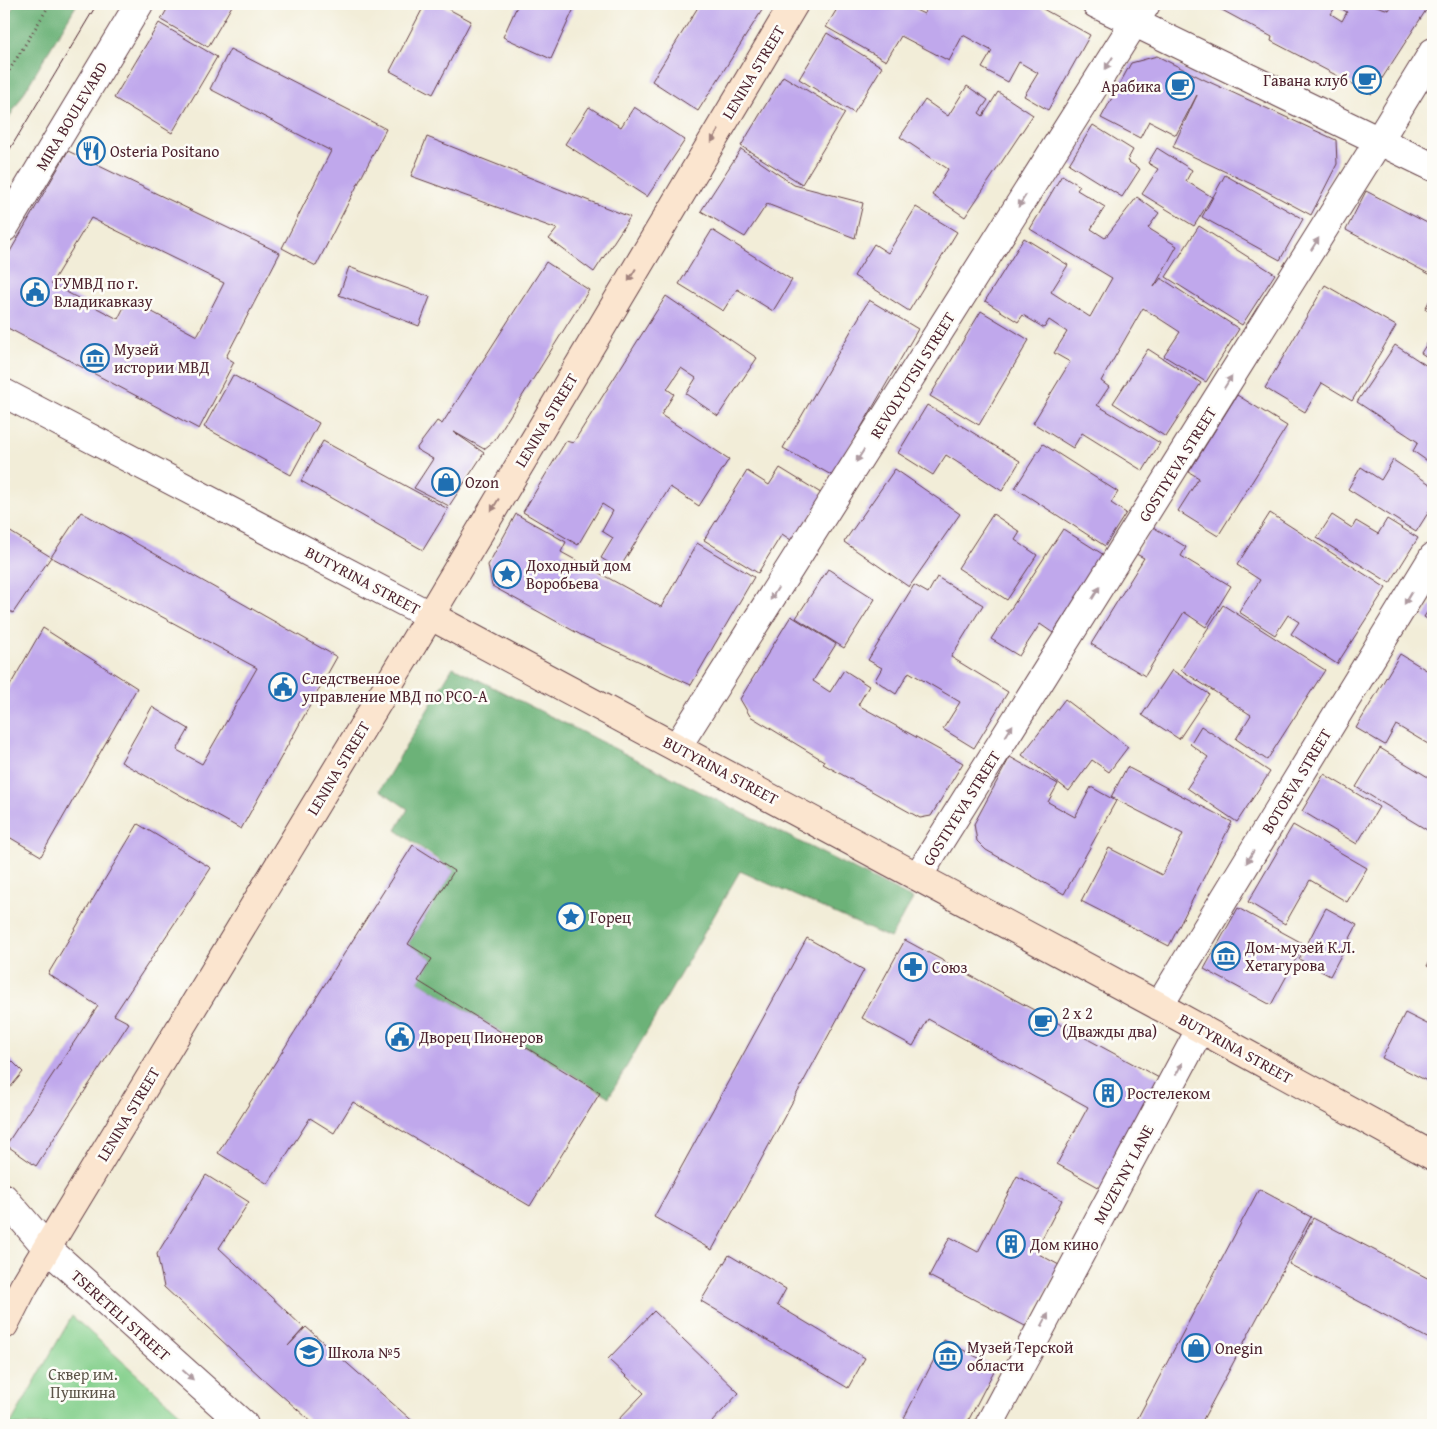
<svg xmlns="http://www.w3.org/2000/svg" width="1437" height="1429" font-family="'Gentium Book Plus',serif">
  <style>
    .green { fill: #85d08d; stroke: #68785c }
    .forest { fill: #6cb278; stroke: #5b6852 }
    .building { fill: #c0a8ec; fill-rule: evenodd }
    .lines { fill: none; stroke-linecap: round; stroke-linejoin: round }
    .street-casing { stroke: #633e45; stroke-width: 30 }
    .secondary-casing { stroke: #633e45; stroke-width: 30 }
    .path { stroke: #633e45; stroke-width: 3; stroke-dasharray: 1 4; stroke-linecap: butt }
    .street { stroke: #fff; stroke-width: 28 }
    .secondary { stroke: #fbe5cf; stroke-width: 28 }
    .tram { stroke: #4a1f2b; stroke-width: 1 }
    .oneway { fill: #ae9aa0 }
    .oneway2 { fill: #a2827d }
    .labels { text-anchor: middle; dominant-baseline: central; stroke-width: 5; stroke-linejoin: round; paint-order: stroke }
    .street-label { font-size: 16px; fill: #4a1f2b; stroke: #fdfcf7 }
    .poi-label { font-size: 16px; fill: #4a1f2b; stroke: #fdfcf7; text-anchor: start }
    .park-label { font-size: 16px; fill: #5c5448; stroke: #fdfcf7 }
  </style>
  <rect width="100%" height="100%" fill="#fdfcf7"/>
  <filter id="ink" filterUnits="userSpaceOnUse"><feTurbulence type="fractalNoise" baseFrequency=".02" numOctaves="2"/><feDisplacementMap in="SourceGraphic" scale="10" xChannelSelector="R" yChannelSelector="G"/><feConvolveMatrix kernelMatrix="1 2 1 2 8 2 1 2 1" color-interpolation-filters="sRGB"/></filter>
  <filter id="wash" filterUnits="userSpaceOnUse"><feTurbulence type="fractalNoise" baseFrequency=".0096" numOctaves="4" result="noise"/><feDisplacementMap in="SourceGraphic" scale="20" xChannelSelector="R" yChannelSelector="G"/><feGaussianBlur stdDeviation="1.12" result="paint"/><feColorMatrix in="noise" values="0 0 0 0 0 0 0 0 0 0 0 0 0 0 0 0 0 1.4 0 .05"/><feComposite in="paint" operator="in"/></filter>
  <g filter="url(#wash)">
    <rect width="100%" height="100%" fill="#f2edd8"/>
    <!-- green -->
    <polygon class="green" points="72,1316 193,1425 10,1425"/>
    <!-- forest -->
    <g class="forest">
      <polygon points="15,4 77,4 4,126 4,21"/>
      <polygon points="453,667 913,899 890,938 740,871 609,1097 418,981 432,959 408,944 454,871 396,830 408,809 380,790"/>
    </g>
    <g id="blocks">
      <!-- building -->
      <g class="building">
        <polygon points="170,4 233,4 208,47 161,20"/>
        <polygon points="425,4 439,4 471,21 433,94 390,71"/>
        <polygon points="518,4 576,4 551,59 503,37"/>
        <polygon points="700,4 766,4 698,111 652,81"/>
        <polygon points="840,4 903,4 924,14 929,4 1034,4 1090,35 1048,110 1024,96 1038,73 1019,62 1008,82 982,68 992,51 963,35 949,61 901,36 886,61 826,27"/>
        <path d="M 1211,4 L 1370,4 L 1389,10 L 1393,4 L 1430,4 L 1372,94 L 1271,41 L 1272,37 ZM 1336,6 L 1347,12 L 1342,21 L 1331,14 Z"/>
        <polygon points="159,23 217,57 172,133 114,98"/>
        <polygon points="827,33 882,67 854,113 799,79"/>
        <polygon points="230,49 386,129 316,266 282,248 331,151 210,89"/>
        <polygon points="1157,56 1205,80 1336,140 1337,164 1311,215 1264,190 1173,147 1197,95 1176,135 1149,121 1140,138 1101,118 1131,63"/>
        <polygon points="783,76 845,113 802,184 741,146"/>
        <polygon points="967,86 988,100 979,113 983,116 998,92 1033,115 965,217 932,195 948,169 900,137 925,100 948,116"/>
        <polygon points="589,107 621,127 634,107 685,140 647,197 565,144"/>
        <polygon points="1093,125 1133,150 1127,161 1140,169 1122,197 1069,164"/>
        <polygon points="427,137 630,217 594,272 549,239 557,229 411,176"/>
        <polygon points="1157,148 1192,170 1186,181 1212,197 1194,226 1142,194 1158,169 1148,163"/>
        <polygon points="741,149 794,185 863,203 855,238 767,204 745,237 701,211"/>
        <path d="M 68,151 L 280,253 L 226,357 L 234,362 L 199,429 L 4,326 L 4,262 ZM 91,218 L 224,283 L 197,336 L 128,299 L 118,319 L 51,284 Z"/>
        <polygon points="1062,175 1080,186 1077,190 1105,207 1091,229 1105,238 1137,197 1159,213 1148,228 1177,246 1154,287 1161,278 1239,329 1206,382 1164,356 1180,332 1143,308 1101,381 1109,387 1097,405 1160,443 1143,471 1082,433 1073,448 1033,423 1070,362 1054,353 1067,332 1049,320 1044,328 1023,315 1018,322 985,301 1024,238 1068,265 1051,292 1090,317 1112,278 1030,229"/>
        <polygon points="1225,175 1303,219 1280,260 1202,217"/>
        <polygon points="1366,191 1433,226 1433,276 1346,230"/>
        <polygon points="916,207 957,232 909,311 854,276 874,244 888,253"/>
        <polygon points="1199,226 1275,274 1242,325 1166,277"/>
        <polygon points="712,230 792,280 773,311 737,289 723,311 679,284"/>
        <polygon points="546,262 589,290 494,441 484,449 454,432 484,453 449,506 414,488 433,459 416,449 437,421 442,424"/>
        <polygon points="349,267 430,297 419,326 339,295"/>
        <polygon points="1325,285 1396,326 1352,401 1322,383 1305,412 1265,388"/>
        <polygon points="1433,294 1433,313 1425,309"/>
        <polygon points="666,296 757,358 718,416 686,394 696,378 681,368 667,389 674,394 661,415 729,459 699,506 670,487 619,569 601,558 613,538 602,531 613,511 602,504 578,545 523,512 566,441 573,443"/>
        <polygon points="869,300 918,329 833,476 783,448"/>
        <polygon points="981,311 1029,340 979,425 930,396"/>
        <polygon points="1433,334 1433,361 1421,353"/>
        <polygon points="1395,345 1433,370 1433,465 1413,451 1418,442 1357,402"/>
        <polygon points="1148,349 1201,383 1166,437 1113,403"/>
        <polygon points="233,375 319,423 291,475 204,427"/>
        <polygon points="1237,395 1287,426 1218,536 1178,511 1199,478 1189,472"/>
        <polygon points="927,405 1020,461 1002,491 946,455 933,475 898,453"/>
        <polygon points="323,441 448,509 423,550 301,481"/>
        <polygon points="1043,444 1118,492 1111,503 1126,513 1105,546 1015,488"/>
        <polygon points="1393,460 1433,486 1433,505 1416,532 1348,489 1361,467 1381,480"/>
        <polygon points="780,468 824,495 794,542 782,534 758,573 704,540 747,471 769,485"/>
        <polygon points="895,469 960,514 909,587 844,542"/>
        <polygon points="81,512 337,657 241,829 121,762 152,707 189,729 177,750 202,764 257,668 51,557"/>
        <polygon points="1270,513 1386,588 1337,664 1291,634 1299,622 1288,615 1275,635 1239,612 1260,580 1237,565"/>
        <polygon points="516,514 566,542 561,552 661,607 697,543 754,577 691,685 581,635 492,586 488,565"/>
        <polygon points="993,514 1020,532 1015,540 1037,555 1007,600 958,568"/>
        <polygon points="1332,515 1352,528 1356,521 1378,534 1387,519 1418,538 1390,583 1317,538"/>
        <polygon points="1153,527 1186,547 1181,556 1231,586 1206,627 1184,612 1145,676 1091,644 1144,558 1136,554"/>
        <polygon points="4,528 51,557 13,613 4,607"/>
        <polygon points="1063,529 1104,555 1053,633 1040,624 1019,656 991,639"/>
        <polygon points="828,569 875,599 844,648 796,618"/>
        <polygon points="937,577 983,605 951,657 1008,692 974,748 943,729 960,702 909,672 896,694 875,680 882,668 868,660 914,585 928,593"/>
        <polygon points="1433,603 1433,623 1424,617"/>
        <polygon points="1223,605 1325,670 1267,760 1236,739 1251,715 1181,670"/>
        <polygon points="791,616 836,644 813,681 830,692 844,670 869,686 858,705 963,763 931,816 920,818 823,764 824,761 750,716 740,699"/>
        <polygon points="43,628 137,688 41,856 4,834 4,696"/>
        <polygon points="1400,654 1433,674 1433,747 1396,725 1385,745 1356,728"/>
        <polygon points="1172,670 1209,694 1179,739 1142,715"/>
        <polygon points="1065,699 1128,747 1109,772 1092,760 1069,791 1022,755"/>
        <polygon points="1201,726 1270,772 1237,822 1187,788 1208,757 1190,744"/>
        <polygon points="1380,748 1433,780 1433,830 1432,833 1356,787"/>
        <polygon points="1010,757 1058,784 1048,802 1075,817 1091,787 1116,801 1064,894 986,850 977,841 974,824"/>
        <polygon points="1127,767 1232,822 1169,946 1081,901 1109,848 1162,875 1183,834 1111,797"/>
        <polygon points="1324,774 1379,807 1357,844 1302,811"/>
        <polygon points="138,824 211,868 114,1015 129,1023 36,1166 6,1145 98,1006 48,974"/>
        <polygon points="1293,825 1367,868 1347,902 1310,880 1285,924 1248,902"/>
        <polygon points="413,845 454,871 408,944 432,959 418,981 600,1093 530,1206 353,1102 334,1133 310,1118 268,1184 218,1153"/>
        <polygon points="1238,908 1304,944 1271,1005 1204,969"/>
        <polygon points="1326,908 1357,925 1330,976 1299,959"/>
        <polygon points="807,938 864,970 712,1250 654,1217"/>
        <polygon points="905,940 1161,1079 1102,1189 1057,1164 1088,1107 928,1019 913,1046 862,1018"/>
        <polygon points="1433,955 1433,969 1427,966"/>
        <polygon points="1405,1013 1433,1027 1433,1084 1382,1058"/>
        <polygon points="4,1053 23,1072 4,1095"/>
        <polygon points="206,1175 249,1202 219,1248 304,1328 288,1346 306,1327 417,1425 315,1425 261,1377 164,1287 157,1254"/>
        <polygon points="1017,1176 1062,1200 1035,1252 1059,1265 1027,1327 929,1276 950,1237 978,1252"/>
        <polygon points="1259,1189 1311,1217 1200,1425 1134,1425"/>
        <polygon points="1313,1218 1433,1281 1433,1341 1289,1264"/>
        <polygon points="729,1255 786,1289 777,1305 865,1358 848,1388 701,1301"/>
        <polygon points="654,1311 739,1393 709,1425 613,1425 644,1393 608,1359"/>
        <polygon points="944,1340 996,1367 966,1425 919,1425 904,1418"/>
      </g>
    </g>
  </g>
  <g filter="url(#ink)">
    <use href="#blocks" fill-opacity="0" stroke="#633e45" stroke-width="1"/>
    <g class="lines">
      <defs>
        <g id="street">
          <polyline points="1096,4 1433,167"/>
          <polyline points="4,228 139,4"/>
          <polyline points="4,393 429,615"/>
          <polyline points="677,747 1146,4"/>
          <polyline points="918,876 1370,155 1433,52"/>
          <polyline points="1159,1006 1433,557"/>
          <polyline points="4,1198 48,1249 244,1425"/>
          <polyline points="989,1425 1201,1028"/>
        </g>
        <g id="secondary">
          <polyline points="429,615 1159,1006 1433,1156"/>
          <polyline points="4,1325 24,1286 68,1213 413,644 794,4"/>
        </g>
      </defs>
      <!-- street casing -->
      <use href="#street" class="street-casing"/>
      <!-- secondary casing -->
      <use href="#secondary" class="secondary-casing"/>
      <!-- path -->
      <polyline class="path" points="4,79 50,4"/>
      <!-- street -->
      <use href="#street" class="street"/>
      <!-- secondary -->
      <use href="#secondary" class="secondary"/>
      <!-- tram -->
      <g class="tram">
        <polyline points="4,6 5,4"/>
        <polyline points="4,159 97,4"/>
      </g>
    </g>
    <!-- one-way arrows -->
    <defs><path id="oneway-solid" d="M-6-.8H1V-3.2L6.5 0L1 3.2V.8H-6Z" transform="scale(1.25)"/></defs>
    <g class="oneway">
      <use href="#oneway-solid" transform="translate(1109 63) rotate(122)"/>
      <use href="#oneway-solid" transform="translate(1022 201) rotate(122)"/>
      <use href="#oneway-solid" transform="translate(1315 244) rotate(-58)"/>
      <use href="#oneway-solid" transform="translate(1228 382) rotate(-58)"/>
      <use href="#oneway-solid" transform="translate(860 456) rotate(122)"/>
      <use href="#oneway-solid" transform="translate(1096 593) rotate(-58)"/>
      <use href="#oneway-solid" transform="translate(774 594) rotate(122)"/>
      <use href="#oneway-solid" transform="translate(1408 598) rotate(121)"/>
      <use href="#oneway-solid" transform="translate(1009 731) rotate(-58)"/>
      <use href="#oneway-solid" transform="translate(1250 857) rotate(121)"/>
      <use href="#oneway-solid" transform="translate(1179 1069) rotate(-62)"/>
      <use href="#oneway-solid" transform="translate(1045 1320) rotate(-62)"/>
      <use href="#oneway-solid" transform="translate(188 1375) rotate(42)"/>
    </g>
    <g class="oneway2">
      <use href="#oneway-solid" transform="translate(715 136) rotate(121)"/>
      <use href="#oneway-solid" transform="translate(632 275) rotate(121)"/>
      <use href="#oneway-solid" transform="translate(495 505) rotate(121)"/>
    </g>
  </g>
  <!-- icons -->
  <defs>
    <symbol id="cafe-ring" viewBox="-11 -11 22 22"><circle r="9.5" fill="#fdfcf7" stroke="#1f6fb2" stroke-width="1.5"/><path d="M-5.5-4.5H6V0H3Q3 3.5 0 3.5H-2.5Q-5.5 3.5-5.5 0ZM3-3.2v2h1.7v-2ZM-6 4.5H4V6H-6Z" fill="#1f6fb2"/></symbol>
    <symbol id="restaurant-ring" viewBox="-11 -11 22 22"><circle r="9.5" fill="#fdfcf7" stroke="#1f6fb2" stroke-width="1.5"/><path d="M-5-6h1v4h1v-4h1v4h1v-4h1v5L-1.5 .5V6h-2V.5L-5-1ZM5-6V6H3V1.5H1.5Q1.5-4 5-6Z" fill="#1f6fb2"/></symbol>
    <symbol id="civic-ring" viewBox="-11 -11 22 22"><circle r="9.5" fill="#fdfcf7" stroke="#1f6fb2" stroke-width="1.5"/><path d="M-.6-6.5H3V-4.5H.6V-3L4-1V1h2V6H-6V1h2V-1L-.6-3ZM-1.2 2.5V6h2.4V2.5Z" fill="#1f6fb2"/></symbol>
    <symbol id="museum-ring" viewBox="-11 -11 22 22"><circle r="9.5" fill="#fdfcf7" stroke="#1f6fb2" stroke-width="1.5"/><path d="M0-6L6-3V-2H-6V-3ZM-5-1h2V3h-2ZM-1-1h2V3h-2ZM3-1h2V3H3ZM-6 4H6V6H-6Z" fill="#1f6fb2"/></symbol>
    <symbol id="shop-ring" viewBox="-11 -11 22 22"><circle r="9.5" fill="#fdfcf7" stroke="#1f6fb2" stroke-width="1.5"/><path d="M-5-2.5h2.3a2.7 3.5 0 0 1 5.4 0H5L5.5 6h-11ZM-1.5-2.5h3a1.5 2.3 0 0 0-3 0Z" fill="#1f6fb2"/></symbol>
    <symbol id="sight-ring" viewBox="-11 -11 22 22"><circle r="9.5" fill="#fdfcf7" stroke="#1f6fb2" stroke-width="1.5"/><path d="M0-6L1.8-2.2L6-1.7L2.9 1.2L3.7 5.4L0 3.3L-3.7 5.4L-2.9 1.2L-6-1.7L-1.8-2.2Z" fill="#1f6fb2"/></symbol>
    <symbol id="pharmacy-ring" viewBox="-11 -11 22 22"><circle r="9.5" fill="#fdfcf7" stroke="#1f6fb2" stroke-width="1.5"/><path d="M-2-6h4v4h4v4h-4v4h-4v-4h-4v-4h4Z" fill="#1f6fb2"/></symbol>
    <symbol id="building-ring" viewBox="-11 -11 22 22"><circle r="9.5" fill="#fdfcf7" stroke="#1f6fb2" stroke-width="1.5"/><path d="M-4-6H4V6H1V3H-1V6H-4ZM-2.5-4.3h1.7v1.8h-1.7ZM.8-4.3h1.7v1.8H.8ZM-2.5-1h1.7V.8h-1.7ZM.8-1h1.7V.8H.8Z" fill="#1f6fb2"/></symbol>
    <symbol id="school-ring" viewBox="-11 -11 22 22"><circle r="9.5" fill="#fdfcf7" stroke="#1f6fb2" stroke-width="1.5"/><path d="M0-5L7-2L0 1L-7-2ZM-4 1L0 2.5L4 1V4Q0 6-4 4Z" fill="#1f6fb2"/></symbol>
  </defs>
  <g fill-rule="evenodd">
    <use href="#cafe-ring" x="1351" y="64" width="32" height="32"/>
    <use href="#cafe-ring" x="1164" y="70" width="32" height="32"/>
    <use href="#restaurant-ring" x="75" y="135" width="32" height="32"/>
    <use href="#civic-ring" x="19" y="276" width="32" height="32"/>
    <use href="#museum-ring" x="79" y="342" width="32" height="32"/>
    <use href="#shop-ring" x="430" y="466" width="32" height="32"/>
    <use href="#sight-ring" x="491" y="558" width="32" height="32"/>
    <use href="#civic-ring" x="267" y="671" width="32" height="32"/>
    <use href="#sight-ring" x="555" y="901" width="32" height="32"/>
    <use href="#museum-ring" x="1210" y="940" width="32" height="32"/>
    <use href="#pharmacy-ring" x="897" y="951" width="32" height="32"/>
    <use href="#cafe-ring" x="1027" y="1006" width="32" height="32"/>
    <use href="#civic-ring" x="384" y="1021" width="32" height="32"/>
    <use href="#building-ring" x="1092" y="1077" width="32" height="32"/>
    <use href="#building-ring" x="995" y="1228" width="32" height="32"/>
    <use href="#shop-ring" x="1180" y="1332" width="32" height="32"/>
    <use href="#school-ring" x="293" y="1336" width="32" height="32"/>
    <use href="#museum-ring" x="932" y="1340" width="32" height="32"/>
  </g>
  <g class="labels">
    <!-- street labels -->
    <g class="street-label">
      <text transform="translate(753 72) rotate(-59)">LENINA STREET</text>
      <text transform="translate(71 116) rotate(-59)">MIRA BOULEVARD</text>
      <text transform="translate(912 375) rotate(-58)">REVOLYUTSII STREET</text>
      <text transform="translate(546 420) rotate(-59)">LENINA STREET</text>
      <text transform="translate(1177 464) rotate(-58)">GOSTIYEVA STREET</text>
      <text transform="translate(363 580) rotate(28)">BUTYRINA STREET</text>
      <text transform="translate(338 768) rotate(-59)">LENINA STREET</text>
      <text transform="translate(721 770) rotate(28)">BUTYRINA STREET</text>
      <text transform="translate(1296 781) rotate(-59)">BOTOEVA STREET</text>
      <text transform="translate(961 808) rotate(-58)">GOSTIYEVA STREET</text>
      <text transform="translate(1236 1048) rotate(29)">BUTYRINA STREET</text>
      <text transform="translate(128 1114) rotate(-59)">LENINA STREET</text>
      <text transform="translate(1123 1174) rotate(-62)">MUZEYNY LANE</text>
      <text transform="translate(121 1315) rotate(42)">TSERETELI STREET</text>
    </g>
    <!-- poi labels -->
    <g class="poi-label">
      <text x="1348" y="80" text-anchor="end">Гавана клуб</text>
      <text x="1161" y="86" text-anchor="end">Арабика</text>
      <text x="110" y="151">Osteria Positano</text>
      <text x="54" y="283">ГУМВД по г.<tspan x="54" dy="18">Владикавказу</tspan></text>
      <text x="114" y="349">Музей<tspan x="114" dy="18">истории МВД</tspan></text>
      <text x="465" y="482">Ozon</text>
      <text x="526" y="565">Доходный дом<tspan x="526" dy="18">Воробьева</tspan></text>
      <text x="302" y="678">Следственное<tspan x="302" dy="18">управление МВД по РСО-А</tspan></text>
      <text x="590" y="917">Горец</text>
      <text x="1245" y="947">Дом-музей К.Л.<tspan x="1245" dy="18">Хетагурова</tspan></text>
      <text x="932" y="967">Союз</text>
      <text x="1062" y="1013">2 х 2<tspan x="1062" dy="18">(Дважды два)</tspan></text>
      <text x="419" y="1037">Дворец Пионеров</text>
      <text x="1127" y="1093">Ростелеком</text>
      <text x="1030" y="1244">Дом кино</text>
      <text x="967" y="1347">Музей Терской<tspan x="967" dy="18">области</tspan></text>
      <text x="1215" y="1348">Onegin</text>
      <text x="328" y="1352">Школа №5</text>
    </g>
    <!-- park labels -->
    <g class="park-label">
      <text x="83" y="1374">Сквер им.<tspan x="83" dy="18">Пушкина</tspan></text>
    </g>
  </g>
  <!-- margin -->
  <rect width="1437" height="1429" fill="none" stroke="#fdfcf7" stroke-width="20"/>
</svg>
